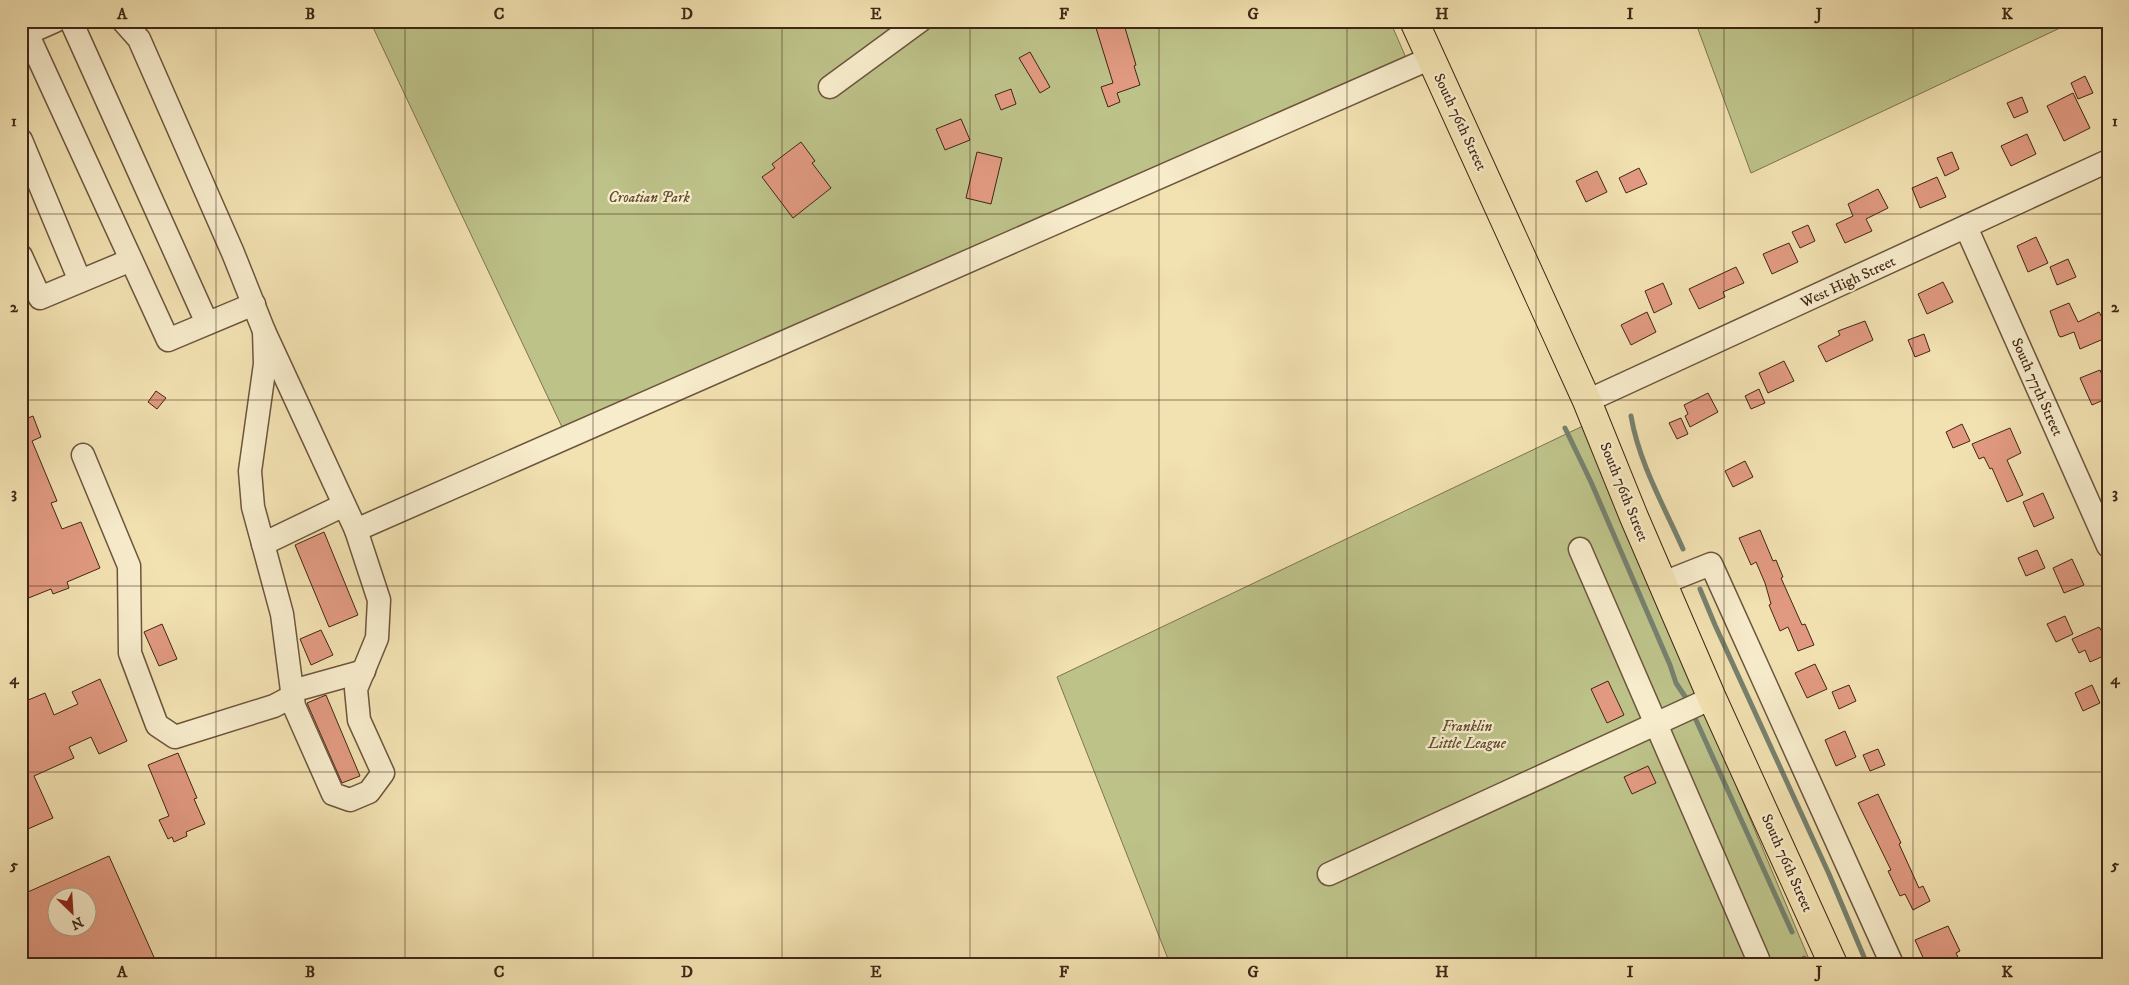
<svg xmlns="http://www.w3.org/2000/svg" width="2129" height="985" font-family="'IM FELL DW Pica',serif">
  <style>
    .green { fill: #bdc289; stroke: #7f7450 }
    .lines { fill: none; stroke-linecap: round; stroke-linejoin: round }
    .stream { stroke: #77816e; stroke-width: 5 }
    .building { fill: #e19a81; stroke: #412616; fill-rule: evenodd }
    .minor-casing { stroke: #6d553d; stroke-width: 25 }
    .major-casing { stroke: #412616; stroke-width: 30 }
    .minor { stroke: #f7eccc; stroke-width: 22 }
    .major { stroke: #f2e1b1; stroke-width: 28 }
    .grid { fill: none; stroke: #412616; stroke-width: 1; stroke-opacity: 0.55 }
    .labels { text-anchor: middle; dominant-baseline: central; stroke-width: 4.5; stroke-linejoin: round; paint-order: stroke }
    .street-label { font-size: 15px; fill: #412616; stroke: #f7eccc }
    .park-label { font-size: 15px; font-style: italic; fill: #604d33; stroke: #f7eccc }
    .neatline { fill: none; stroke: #412616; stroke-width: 2 }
    .grid-label { font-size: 16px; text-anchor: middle; font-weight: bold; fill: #412616 }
  </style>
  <rect width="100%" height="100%" fill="#f2e1b1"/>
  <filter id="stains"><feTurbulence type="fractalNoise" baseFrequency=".004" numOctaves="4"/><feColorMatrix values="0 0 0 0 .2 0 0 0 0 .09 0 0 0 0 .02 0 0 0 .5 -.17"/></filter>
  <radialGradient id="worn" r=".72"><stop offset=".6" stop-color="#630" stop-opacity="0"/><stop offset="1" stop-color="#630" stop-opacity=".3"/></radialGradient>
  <!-- green -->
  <g class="green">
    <polygon points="370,21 1390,21 1407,60 562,427"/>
    <polygon points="1695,21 2075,21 1751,173"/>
    <polygon points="1585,425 1811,964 1170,964 1057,677"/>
  </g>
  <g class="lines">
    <!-- stream -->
    <g class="stream">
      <path d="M 1631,416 C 1639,463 1664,506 1683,549"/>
      <polyline points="1565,428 1591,482 1670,665 1676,683 1686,698"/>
      <polyline points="1700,589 1715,625 1829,874 1867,964"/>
      <polyline points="1696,720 1792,932"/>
      <polyline points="1804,958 1806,964"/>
    </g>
  </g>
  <!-- building -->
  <g class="building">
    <polygon points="1118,21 1123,21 1136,65 1134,66 1140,85 1117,93 1120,102 1108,107 1101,87 1113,83 1096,28"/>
    <polygon points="1030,52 1050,87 1040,93 1019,58"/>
    <polygon points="2085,76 2093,93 2078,99 2071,83"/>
    <polygon points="1011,89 1016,104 1001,110 995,95"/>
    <polygon points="2073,93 2090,128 2064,141 2047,106"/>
    <polygon points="2022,97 2028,112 2014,118 2007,103"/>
    <polygon points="961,119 970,140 945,150 936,129"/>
    <polygon points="2027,134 2036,154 2011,166 2001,146"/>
    <polygon points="801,142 815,161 812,163 831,188 793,218 762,177 775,168 772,164"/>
    <polygon points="977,152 1002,158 991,204 966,198"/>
    <polygon points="1952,152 1959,169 1945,176 1937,158"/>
    <polygon points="1639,168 1647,184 1626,193 1619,178"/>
    <polygon points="1597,171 1607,192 1586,202 1576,181"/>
    <polygon points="1937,177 1946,197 1920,208 1912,188"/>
    <polygon points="1878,189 1888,208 1866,219 1872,231 1845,243 1836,224 1853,216 1848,204"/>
    <polygon points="1808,225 1815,241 1800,248 1792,232"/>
    <polygon points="2036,237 2048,263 2028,272 2017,246"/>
    <polygon points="1789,243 1798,262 1772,274 1763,254"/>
    <polygon points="2068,259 2076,277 2057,285 2050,267"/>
    <polygon points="1736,267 1744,283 1723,292 1725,297 1699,309 1689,289"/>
    <polygon points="1943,282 1953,302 1927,314 1918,294"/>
    <polygon points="1663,283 1672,304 1654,313 1645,291"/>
    <polygon points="2069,303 2078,322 2099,312 2108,328 2108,337 2080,349 2074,332 2061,337 2059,336 2050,311"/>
    <polygon points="1647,312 1656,332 1631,345 1621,325"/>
    <polygon points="1865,321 1873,340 1826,362 1818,346 1840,335 1838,331"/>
    <polygon points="1924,334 1930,351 1915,357 1908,340"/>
    <polygon points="1784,361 1794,381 1768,393 1759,373"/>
    <polygon points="2100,370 2105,382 2108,380 2108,398 2092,405 2080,378"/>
    <polygon points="1759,389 1765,403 1751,409 1745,396"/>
    <polygon points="156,391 166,398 157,409 148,402"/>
    <polygon points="1708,393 1718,412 1690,427 1685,416 1688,414 1684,405"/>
    <polygon points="33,416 41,437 32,441 57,501 51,503 62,529 81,522 100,568 67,582 69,588 53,594 51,589 21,601 21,417 23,420"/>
    <polygon points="1681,418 1688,434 1677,439 1669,423"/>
    <polygon points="1962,424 1970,441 1953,448 1946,432"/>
    <polygon points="2010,428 2021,453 2007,460 2023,495 2007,502 1992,468 1990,469 1984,457 1979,459 1972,444"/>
    <polygon points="1745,461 1753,477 1733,487 1725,471"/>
    <polygon points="2043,493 2054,518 2034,527 2023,502"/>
    <polygon points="1760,530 1773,561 1776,560 1783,577 1781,578 1802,625 1805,624 1814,645 1798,651 1788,627 1780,631 1769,605 1771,604 1765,583 1756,562 1751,565 1739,538"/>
    <polygon points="324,532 358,615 329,627 295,545"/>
    <polygon points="2037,550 2045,568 2026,576 2018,558"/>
    <polygon points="2072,559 2084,585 2064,593 2053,568"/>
    <polygon points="2065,616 2073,634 2056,642 2047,624"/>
    <polygon points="162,624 177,659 159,666 144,632"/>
    <polygon points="2099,627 2108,641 2108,654 2090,662 2085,650 2079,653 2072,639"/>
    <polygon points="321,630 333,655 311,665 300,639"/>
    <polygon points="1815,664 1827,689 1807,698 1795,673"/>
    <polygon points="100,679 127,741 99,754 91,737 69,747 74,758 34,776 53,818 21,832 21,728 28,725 21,710 21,703 45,693 54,715 78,704 72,692"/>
    <polygon points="1608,681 1624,715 1607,723 1591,689"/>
    <polygon points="1849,685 1856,701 1839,709 1832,692"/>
    <polygon points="2092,685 2100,703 2083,711 2075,693"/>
    <polygon points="326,695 360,776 342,783 307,703"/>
    <polygon points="1845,731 1856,757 1836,766 1825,740"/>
    <polygon points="1878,749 1885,765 1870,771 1863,755"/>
    <polygon points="178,753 197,798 194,799 205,824 186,832 187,836 174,842 172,837 168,839 159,820 169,816 148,765"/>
    <polygon points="1648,766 1656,783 1632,794 1624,777"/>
    <polygon points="1878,794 1901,843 1899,844 1919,888 1923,886 1930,901 1913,910 1905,894 1900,896 1888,871 1891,870 1858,803"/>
    <path d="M 109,856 L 157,964 L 21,964 L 21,895 ZM 58,898 L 88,898 L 88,928 L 58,928 Z"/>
    <polygon points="1948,926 1960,951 1956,953 1961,964 1926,964 1915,940"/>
  </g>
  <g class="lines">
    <defs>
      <g id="minor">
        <polyline points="71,21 207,323"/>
        <polyline points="123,21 139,39 233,253 264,331 265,364 250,471 253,507 282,614 294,706 333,794 350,800 369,792 383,773 359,720 356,689 377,638 379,600 356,530"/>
        <polyline points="27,33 168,340 254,304"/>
        <polyline points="21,36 55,21"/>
        <polyline points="830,87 920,21"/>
        <polyline points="21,140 80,281"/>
        <polyline points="1966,227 2108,546"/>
        <polyline points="21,256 40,298 131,260"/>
        <polyline points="264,331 356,530 1431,58"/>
        <polyline points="1587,401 2108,161"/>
        <polyline points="83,455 129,566 130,653 157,725 175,737 274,706 293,696"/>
        <polyline points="263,544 344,505"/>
        <polyline points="1580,549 1758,959"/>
        <polyline points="1663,583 1711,564 1892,964"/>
        <polyline points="292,691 364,671"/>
        <polyline points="1329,874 1712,698"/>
      </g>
      <polyline id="major" points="1414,21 1587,401 1634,517 1712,698 1833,964"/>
    </defs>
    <!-- minor casing -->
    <use href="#minor" class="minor-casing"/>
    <!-- major casing -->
    <use href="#major" class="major-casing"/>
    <!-- minor -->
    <use href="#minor" class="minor"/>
    <!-- major -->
    <use href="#major" class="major"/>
  </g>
  <!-- grid -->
  <path class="grid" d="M 216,21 L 216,964M 405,21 L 405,964M 593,21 L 593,964M 782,21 L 782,964M 970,21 L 970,964M 1159,21 L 1159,964M 1347,21 L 1347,964M 1536,21 L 1536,964M 1724,21 L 1724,964M 1913,21 L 1913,964M 21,214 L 2108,214M 21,400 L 2108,400M 21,586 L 2108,586M 21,772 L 2108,772"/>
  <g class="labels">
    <!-- street labels -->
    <g class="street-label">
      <text transform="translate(1460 122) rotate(65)">South 76th Street</text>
      <text transform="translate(1848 282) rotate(-25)">West High Street</text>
      <text transform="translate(2037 387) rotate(66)">South 77th Street</text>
      <text transform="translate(1624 492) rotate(68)">South 76th Street</text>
      <text transform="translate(1787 863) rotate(66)">South 76th Street</text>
    </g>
    <!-- park labels -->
    <g class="park-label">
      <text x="649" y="197">Croatian Park</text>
      <text x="1467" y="726">Franklin<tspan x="1467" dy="17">Little League</tspan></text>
    </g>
  </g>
  <!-- margin -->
  <rect width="2129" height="985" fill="none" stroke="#f2e1b1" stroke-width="55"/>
  <!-- north arrow -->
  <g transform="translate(72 912) rotate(155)"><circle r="24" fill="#f7eccc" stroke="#ae9d83"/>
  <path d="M0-4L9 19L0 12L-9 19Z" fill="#8f2418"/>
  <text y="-8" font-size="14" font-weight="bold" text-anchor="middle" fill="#412616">N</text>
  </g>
  <rect x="28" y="28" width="2074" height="930" class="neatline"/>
  <g class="grid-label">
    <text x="122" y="19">A</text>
    <text x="310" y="19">B</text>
    <text x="499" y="19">C</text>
    <text x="687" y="19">D</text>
    <text x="876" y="19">E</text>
    <text x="1064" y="19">F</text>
    <text x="1253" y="19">G</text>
    <text x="1442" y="19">H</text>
    <text x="1630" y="19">I</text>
    <text x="1819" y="19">J</text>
    <text x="2007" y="19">K</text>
    <text x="14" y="126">1</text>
    <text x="2115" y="126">1</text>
    <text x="14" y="312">2</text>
    <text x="2115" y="312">2</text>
    <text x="14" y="498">3</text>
    <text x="2115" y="498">3</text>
    <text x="14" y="684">4</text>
    <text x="2115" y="684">4</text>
    <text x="14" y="870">5</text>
    <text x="2115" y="870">5</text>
    <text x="122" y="977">A</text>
    <text x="310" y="977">B</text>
    <text x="499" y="977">C</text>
    <text x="687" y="977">D</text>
    <text x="876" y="977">E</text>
    <text x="1064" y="977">F</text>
    <text x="1253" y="977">G</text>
    <text x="1442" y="977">H</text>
    <text x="1630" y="977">I</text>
    <text x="1819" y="977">J</text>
    <text x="2007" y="977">K</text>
  </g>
  <rect width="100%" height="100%" filter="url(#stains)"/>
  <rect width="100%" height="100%" fill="url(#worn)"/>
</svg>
